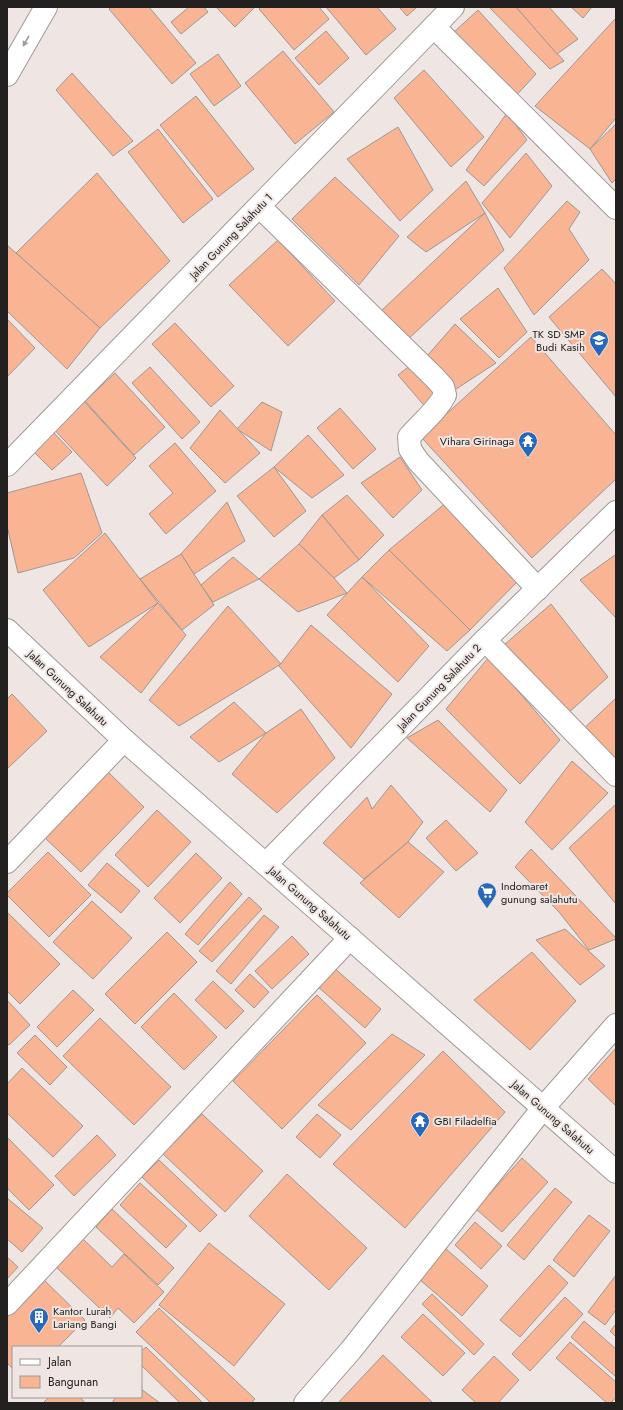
<svg xmlns="http://www.w3.org/2000/svg" width="623" height="1410" font-family="Jost,sans-serif">
  <style>
    .building { fill: #f9b494; stroke: #9f9794 }
    .lines { fill: none; stroke-linecap: round; stroke-linejoin: round }
    .minor-casing { stroke: #a19996; stroke-width: 24 }
    .tertiary-casing { stroke: #a19996; stroke-width: 24 }
    .secondary-casing { stroke: #a19996; stroke-width: 24 }
    .minor { stroke: #fff; stroke-width: 22 }
    .tertiary { stroke: #fff; stroke-width: 22 }
    .secondary { stroke: #fff; stroke-width: 22 }
    .oneway { fill: #9c9b9a }
    .labels { text-anchor: middle; dominant-baseline: central; stroke-width: 4; stroke-linejoin: round; paint-order: stroke }
    .street-label { font-size: 11px; fill: #23211f; stroke: #efe6e3 }
    .poi-label { font-size: 11px; fill: #23211f; stroke: #efe6e3; text-anchor: start }
  </style>
  <rect width="100%" height="100%" fill="#efe6e3"/>
  <!-- building -->
  <g class="building">
    <polygon points="111,7 149,7 196,63 172,84 109,9"/>
    <polygon points="189,7 204,7 208,12 181,34 171,22"/>
    <polygon points="216,7 255,7 235,27"/>
    <polygon points="261,7 319,7 329,19 294,50 259,9"/>
    <polygon points="326,7 377,7 396,29 366,55"/>
    <polygon points="399,7 417,7 407,16"/>
    <polygon points="491,7 516,7 564,61 550,69 490,8"/>
    <polygon points="516,7 549,7 578,39 557,54"/>
    <polygon points="571,7 592,7 583,18"/>
    <polygon points="478,10 536,74 511,101 452,34"/>
    <polygon points="616,18 616,118 590,149 535,106"/>
    <polygon points="326,31 349,58 319,85 295,58"/>
    <polygon points="283,51 334,112 295,144 245,83"/>
    <polygon points="218,54 241,86 214,106 190,74"/>
    <polygon points="424,70 484,137 451,167 394,98"/>
    <polygon points="72,73 133,141 113,156 56,90"/>
    <polygon points="196,96 254,169 218,197 160,125"/>
    <polygon points="507,113 527,140 484,186 466,170"/>
    <polygon points="616,124 616,179 612,183 590,149"/>
    <polygon points="398,127 433,190 400,221 347,159"/>
    <polygon points="158,129 213,199 183,223 128,152"/>
    <polygon points="526,153 552,186 510,238 482,203"/>
    <polygon points="97,173 170,261 100,328 16,253"/>
    <polygon points="335,177 399,236 359,285 292,219"/>
    <polygon points="466,181 485,213 426,252 407,237"/>
    <polygon points="567,201 580,212 569,229 589,260 534,315 504,268"/>
    <polygon points="485,213 504,250 405,342 381,311"/>
    <polygon points="278,240 335,301 288,346 229,285"/>
    <polygon points="7,245 100,328 67,369 7,311"/>
    <polygon points="602,269 616,284 616,397 549,317"/>
    <polygon points="498,288 527,332 499,358 460,319"/>
    <polygon points="7,319 35,348 7,377"/>
    <polygon points="175,323 234,386 211,407 152,344"/>
    <polygon points="455,324 496,363 453,391 427,356"/>
    <polygon points="531,337 616,435 616,479 532,558 421,437"/>
    <polygon points="416,361 439,395 428,410 398,375"/>
    <polygon points="150,367 200,422 182,439 132,383"/>
    <polygon points="115,373 165,427 134,455 85,401"/>
    <polygon points="80,397 136,458 107,486 50,425"/>
    <polygon points="262,402 282,412 271,451 237,429"/>
    <polygon points="340,408 376,449 353,469 317,428"/>
    <polygon points="220,410 260,453 225,483 190,448"/>
    <polygon points="54,433 72,452 52,470 34,452"/>
    <polygon points="308,435 344,475 312,498 274,467"/>
    <polygon points="175,443 216,491 166,534 149,514 173,493 149,466"/>
    <polygon points="400,457 422,490 393,518 361,483"/>
    <polygon points="274,467 306,511 274,537 237,496"/>
    <polygon points="81,473 102,533 74,558 18,573 7,526 7,493"/>
    <polygon points="347,495 384,535 359,560 322,515"/>
    <polygon points="227,502 245,541 194,574 181,554"/>
    <polygon points="447,502 518,581 470,630 389,550"/>
    <polygon points="322,515 359,560 334,578 299,544"/>
    <polygon points="105,533 158,603 89,647 43,590"/>
    <polygon points="299,544 334,578 347,593 298,612 259,579"/>
    <polygon points="389,550 470,630 447,651 362,577"/>
    <polygon points="181,554 214,605 182,630 140,579"/>
    <polygon points="615,555 616,556 616,618 580,580"/>
    <polygon points="233,557 259,579 213,602 201,585"/>
    <polygon points="362,577 429,646 398,682 327,615"/>
    <polygon points="158,603 186,635 141,693 100,657"/>
    <polygon points="551,604 608,677 566,715 504,645"/>
    <polygon points="228,606 281,664 179,726 149,700"/>
    <polygon points="311,625 392,694 351,748 279,666"/>
    <polygon points="489,657 560,740 520,784 446,709"/>
    <polygon points="12,694 47,731 7,769 7,699"/>
    <polygon points="616,698 616,766 580,732"/>
    <polygon points="234,702 266,733 219,762 190,737"/>
    <polygon points="301,709 335,758 277,813 232,774 266,733"/>
    <polygon points="438,720 507,790 490,812 407,738"/>
    <polygon points="572,761 608,793 552,850 525,822"/>
    <polygon points="108,772 144,807 81,872 44,837"/>
    <polygon points="391,785 423,822 408,842 364,879 323,843 367,797 372,809"/>
    <polygon points="616,804 616,904 569,848"/>
    <polygon points="157,810 191,842 148,887 115,855"/>
    <polygon points="446,820 478,853 456,871 426,838"/>
    <polygon points="408,842 444,872 399,918 360,883"/>
    <polygon points="531,849 616,938 616,939 589,950 559,912 515,867"/>
    <polygon points="48,852 91,895 49,937 7,895 7,893"/>
    <polygon points="196,853 222,878 180,923 154,898"/>
    <polygon points="107,863 140,891 121,913 88,885"/>
    <polygon points="230,882 242,894 198,945 185,934"/>
    <polygon points="249,897 262,909 212,962 199,951"/>
    <polygon points="92,901 132,938 93,979 53,942"/>
    <polygon points="7,912 60,964 20,1004 7,991"/>
    <polygon points="264,915 279,927 231,984 216,971"/>
    <polygon points="565,929 605,966 580,985 536,940"/>
    <polygon points="167,932 197,962 135,1024 105,994"/>
    <polygon points="292,936 309,954 272,989 255,971"/>
    <polygon points="532,952 576,1001 530,1050 474,1000"/>
    <polygon points="333,967 381,1009 365,1028 317,986"/>
    <polygon points="250,974 269,992 254,1008 235,990"/>
    <polygon points="213,981 244,1011 226,1029 195,1000"/>
    <polygon points="73,990 94,1010 57,1047 37,1027"/>
    <polygon points="174,993 217,1037 184,1070 141,1027"/>
    <polygon points="317,995 366,1043 282,1129 233,1081"/>
    <polygon points="7,1000 30,1025 9,1045 7,1043"/>
    <polygon points="100,1018 171,1087 134,1125 63,1056"/>
    <polygon points="392,1034 425,1055 351,1130 318,1105"/>
    <polygon points="35,1035 67,1067 50,1085 17,1053"/>
    <polygon points="616,1048 616,1106 588,1079"/>
    <polygon points="443,1051 505,1112 405,1228 333,1164"/>
    <polygon points="22,1068 83,1126 53,1157 7,1113 7,1084"/>
    <polygon points="202,1114 263,1171 225,1212 163,1154"/>
    <polygon points="317,1114 341,1135 320,1158 296,1137"/>
    <polygon points="97,1135 116,1155 74,1196 55,1176"/>
    <polygon points="7,1137 54,1185 29,1210 7,1188"/>
    <polygon points="522,1158 548,1182 502,1232 476,1209"/>
    <polygon points="159,1160 217,1215 200,1232 142,1177"/>
    <polygon points="287,1174 367,1248 329,1290 249,1216"/>
    <polygon points="140,1183 187,1226 166,1248 120,1205"/>
    <polygon points="555,1188 572,1202 524,1260 507,1245"/>
    <polygon points="7,1198 43,1228 22,1252 7,1239"/>
    <polygon points="112,1209 174,1268 158,1285 96,1227"/>
    <polygon points="589,1215 610,1231 574,1277 553,1260"/>
    <polygon points="475,1222 502,1246 481,1269 455,1245"/>
    <polygon points="82,1238 112,1267 124,1254 164,1292 134,1323 118,1308 110,1318 56,1267"/>
    <polygon points="209,1243 285,1304 234,1366 159,1305"/>
    <polygon points="445,1248 488,1286 462,1316 419,1279"/>
    <polygon points="7,1257 18,1267 7,1279"/>
    <polygon points="549,1265 568,1283 520,1337 500,1320"/>
    <polygon points="616,1275 616,1310 605,1325 588,1312"/>
    <polygon points="44,1280 85,1320 58,1347 13,1347 13,1369 7,1363 7,1316"/>
    <polygon points="432,1294 484,1344 474,1355 422,1304"/>
    <polygon points="565,1297 583,1314 530,1371 512,1354"/>
    <polygon points="159,1308 255,1399 251,1403 211,1403 136,1332"/>
    <polygon points="423,1314 465,1353 443,1376 401,1337"/>
    <polygon points="584,1321 616,1349 616,1377 571,1337"/>
    <polygon points="616,1324 616,1337 610,1331"/>
    <polygon points="570,1342 616,1382 616,1397 611,1403 607,1403 556,1358"/>
    <polygon points="146,1347 203,1403 180,1403 141,1365 141,1351"/>
    <polygon points="383,1355 433,1403 338,1403"/>
    <polygon points="494,1356 519,1380 498,1403 476,1403 462,1390"/>
    <polygon points="141,1389 160,1403 112,1403 116,1397 141,1397"/>
    <polygon points="49,1397 80,1397 85,1403 43,1403"/>
  </g>
  <g class="lines">
    <defs>
      <g id="minor">
        <polyline points="434,27 616,208"/>
        <path d="M 260,207 L 435,378 L 443,387 L 445,395 C 437,411 421,423 409,437 L 410,449 L 418,461 L 538,589"/>
        <polyline points="7,465 453,7"/>
        <polyline points="485,640 616,775"/>
        <polyline points="7,862 124,740"/>
        <polyline points="266,864 485,640 616,512"/>
        <polyline points="7,1304 350,938"/>
        <polyline points="305,1403 351,1350 543,1108 616,1025"/>
      </g>
      <polyline id="tertiary" points="7,630 124,740 616,1172"/>
      <polyline id="secondary" points="7,75 46,7"/>
    </defs>
    <!-- minor casing -->
    <use href="#minor" class="minor-casing"/>
    <!-- tertiary casing -->
    <use href="#tertiary" class="tertiary-casing"/>
    <!-- secondary casing -->
    <use href="#secondary" class="secondary-casing"/>
    <!-- minor -->
    <use href="#minor" class="minor"/>
    <!-- tertiary -->
    <use href="#tertiary" class="tertiary"/>
    <!-- secondary -->
    <use href="#secondary" class="secondary"/>
  </g>
  <!-- one-way arrows -->
  <defs><path id="oneway-solid" d="M-6-.8H1V-3.2L6.5 0L1 3.2V.8H-6Z"/></defs>
  <use class="oneway" href="#oneway-solid" transform="translate(26 41) rotate(120)"/>
  <!-- icons -->
  <defs>
    <symbol id="school-pin" viewBox="-11 -11 22 30"><path d="M0 17L-7.5 6A9.5 9.5 0 1 1 7.5 6Z" fill="#2768ba" stroke="#efe6e3"/><path d="M0-5L7-2L0 1L-7-2ZM-4 1L0 2.5L4 1V4Q0 6-4 4Z" fill="#fff"/></symbol>
    <symbol id="temple-pin" viewBox="-11 -11 22 30"><path d="M0 17L-7.5 6A9.5 9.5 0 1 1 7.5 6Z" fill="#2768ba" stroke="#efe6e3"/><path d="M0-6L5-2H3V0L6.5 2.5H4V6H1.5V3h-3V6H-4V2.5H-6.5L-3 0V-2H-5Z" fill="#fff"/></symbol>
    <symbol id="supermarket-pin" viewBox="-11 -11 22 30"><path d="M0 17L-7.5 6A9.5 9.5 0 1 1 7.5 6Z" fill="#2768ba" stroke="#efe6e3"/><path d="M-6-5.5h2.5l.6 2H6L4.5 2H-2.5L-4.4-4H-6ZM-1.5 3.2a1.3 1.3 0 1 0 .1 0ZM3 3.2a1.3 1.3 0 1 0 .1 0Z" fill="#fff"/></symbol>
    <symbol id="building-pin" viewBox="-11 -11 22 30"><path d="M0 17L-7.5 6A9.5 9.5 0 1 1 7.5 6Z" fill="#2768ba" stroke="#efe6e3"/><path d="M-4-6H4V6H1V3H-1V6H-4ZM-2.5-4.3h1.7v1.8h-1.7ZM.8-4.3h1.7v1.8H.8ZM-2.5-1h1.7V.8h-1.7ZM.8-1h1.7V.8H.8Z" fill="#fff"/></symbol>
  </defs>
  <g fill-rule="evenodd">
    <use href="#school-pin" x="588" y="329" width="22" height="30"/>
    <use href="#temple-pin" x="517" y="430" width="22" height="30"/>
    <use href="#supermarket-pin" x="476" y="881" width="22" height="30"/>
    <use href="#temple-pin" x="409" y="1110" width="22" height="30"/>
    <use href="#building-pin" x="28" y="1306" width="22" height="30"/>
  </g>
  <g class="labels">
    <!-- street labels -->
    <g class="street-label">
      <text transform="translate(231 236) rotate(-46)">Jalan Gunung Salahutu 1</text>
      <text transform="translate(439 687) rotate(-46)">Jalan Gunung Salahutu 2</text>
      <text transform="translate(68 688) rotate(43)">Jalan Gunung Salahutu</text>
      <text transform="translate(310 903) rotate(41)">Jalan Gunung Salahutu</text>
      <text transform="translate(553 1117) rotate(41)">Jalan Gunung Salahutu</text>
    </g>
    <!-- poi labels -->
    <g class="poi-label">
      <text x="585" y="334" text-anchor="end">TK SD SMP<tspan x="585" dy="13">Budi Kasih</tspan></text>
      <text x="514" y="441" text-anchor="end">Vihara Girinaga</text>
      <text x="501" y="886">Indomaret<tspan x="501" dy="13">gunung salahutu</tspan></text>
      <text x="434" y="1121">GBI Filadelfia</text>
      <text x="53" y="1311">Kantor Lurah<tspan x="53" dy="13">Lariang Bangi</tspan></text>
    </g>
  </g>
  <!-- border -->
  <rect width="623" height="1410" fill="none" stroke="#23211f" stroke-width="16"/>
  <!-- legend -->
  <rect x="12" y="1346" width="130" height="52" fill="#efe6e3" stroke="#9d9795"/>
  <rect x="20" y="1359" width="20" height="6" fill="#ffffff" stroke="#9d9795"/>
  <text x="48" y="1366" font-size="12" fill="#23211f">Jalan</text>
  <rect x="20" y="1376" width="20" height="12" fill="#f9b494" stroke="#9d9795"/>
  <text x="48" y="1386" font-size="12" fill="#23211f">Bangunan</text>
</svg>
